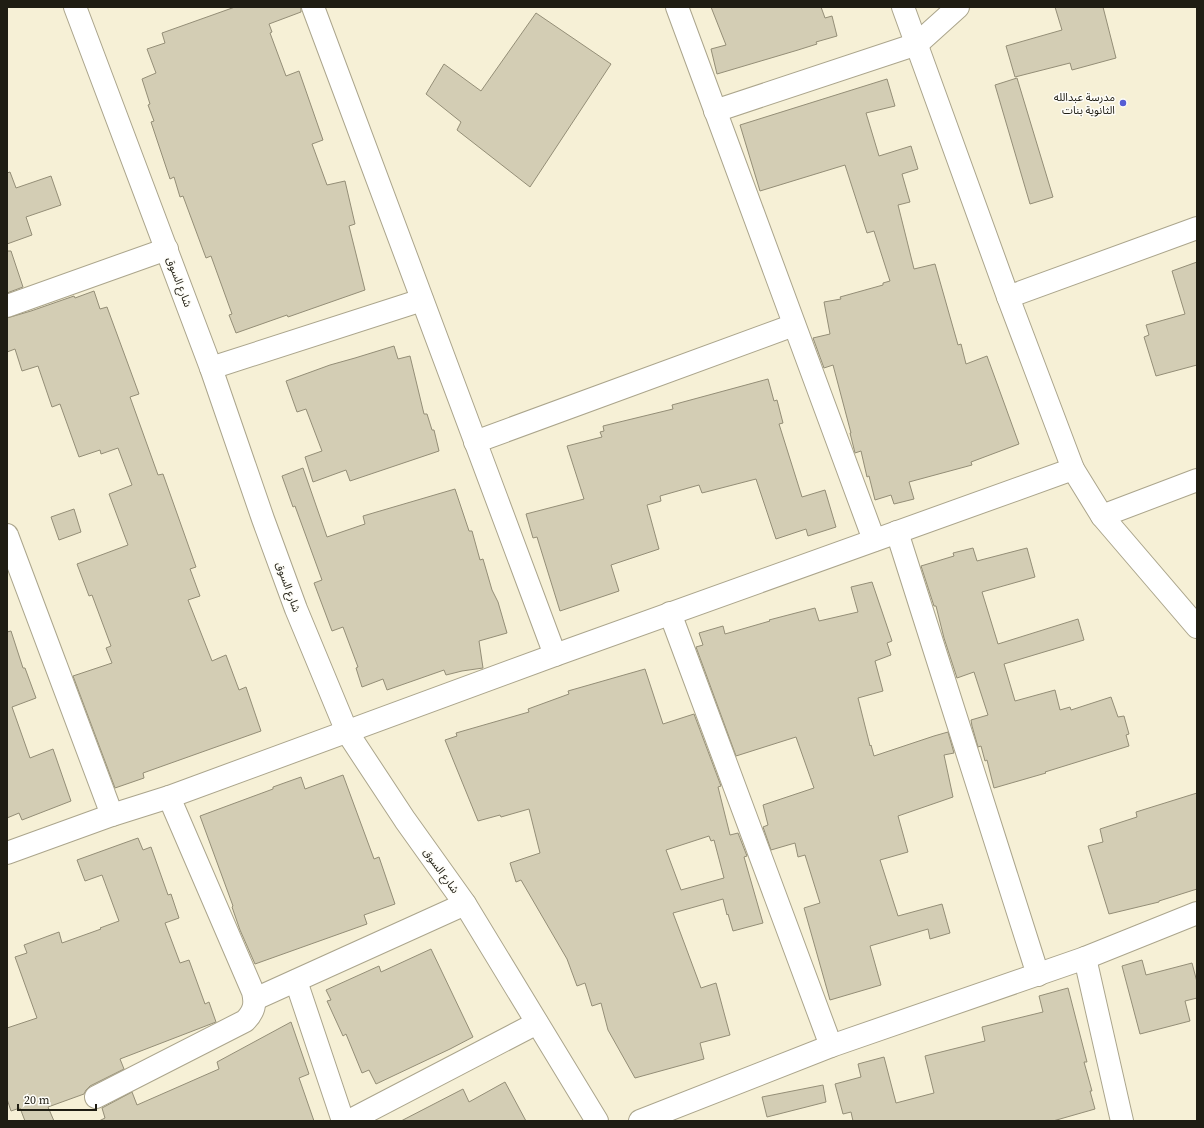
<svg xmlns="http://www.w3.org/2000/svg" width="1204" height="1128" font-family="'Source Serif 4','Noto Sans Arabic',serif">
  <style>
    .building { fill: #d3cdb4; stroke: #948e77; fill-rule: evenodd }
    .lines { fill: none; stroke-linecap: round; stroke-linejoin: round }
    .street-casing { stroke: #aba58c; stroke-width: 24 }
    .secondary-casing { stroke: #aba58c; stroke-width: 24 }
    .street { stroke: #fff; stroke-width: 22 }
    .secondary { stroke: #fff; stroke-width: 22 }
    .poi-dot { fill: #555dd4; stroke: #fefdf8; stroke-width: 1.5 }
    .labels { text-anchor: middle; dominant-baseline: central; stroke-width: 3; stroke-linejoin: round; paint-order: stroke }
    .poi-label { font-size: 11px; fill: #1f1d13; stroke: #fefdf8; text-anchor: end }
    .street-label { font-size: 11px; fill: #1f1d13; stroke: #fefdf8 }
  </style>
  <rect width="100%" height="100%" fill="#f6f0d6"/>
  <!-- building -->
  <g class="building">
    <polygon points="235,7 301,7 301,12 269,24 272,32 270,33 286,76 299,71 323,140 312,144 327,185 345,181 355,224 349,226 365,290 288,317 287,315 236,333 229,315 232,314 211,256 206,258 183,196 180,197 174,177 170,179 151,122 154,121 148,105 150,104 142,79 156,73 147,49 165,43 162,33"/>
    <polygon points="711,7 821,7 825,18 832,16 837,36 816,42 817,44 798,50 717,74 711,49 726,45"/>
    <polygon points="1055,7 1103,7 1116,58 1072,70 1070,63 1015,77 1006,46 1062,30"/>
    <polygon points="536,13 611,64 530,187 457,130 461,122 426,94 444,64 481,91"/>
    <polygon points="1017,78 1053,197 1030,204 995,85"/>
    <polygon points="887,79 895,106 866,113 879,156 911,146 918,169 902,174 910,202 898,205 914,269 935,264 958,345 961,344 966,364 987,356 1019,444 971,462 972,465 909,482 914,499 894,504 891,495 875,500 869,476 867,477 861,451 855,453 850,433 851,433 833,365 824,368 813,338 830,334 824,302 841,299 840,297 883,285 883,283 890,281 874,231 867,233 845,165 760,191 740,125"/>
    <polygon points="10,172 16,188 51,176 61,205 26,217 32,235 7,244 7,173"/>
    <polygon points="7,251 11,251 23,287 7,293"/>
    <polygon points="1197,262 1197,365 1156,376 1144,337 1149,335 1146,325 1185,314 1172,271"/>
    <polygon points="94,291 100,309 107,307 139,394 130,397 158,475 163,474 196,567 190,569 200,596 188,600 212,661 226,655 239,690 246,687 261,731 143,773 144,778 115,788 73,676 112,663 106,648 111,646 92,595 89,596 77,564 128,545 109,494 132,485 118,448 101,454 100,450 79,457 60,404 52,407 38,366 22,371 15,349 7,352 7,318 31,311 74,296 75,298"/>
    <polygon points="394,346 398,359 410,356 424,414 427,414 432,430 434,430 439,451 350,481 346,470 313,482 305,457 322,451 306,409 297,412 286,381 330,365 355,358"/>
    <polygon points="768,379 774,401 777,400 783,423 779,424 802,497 825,490 836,527 808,536 806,529 776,539 756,479 702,493 699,485 660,496 661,501 647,505 659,549 611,565 619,591 560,611 537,537 533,538 526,514 584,499 567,446 602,437 600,432 604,431 603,426 673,409 672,405"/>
    <polygon points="303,468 327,537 365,524 363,516 455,489 469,531 472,531 480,560 483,559 492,590 498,602 507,633 479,641 483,668 462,671 446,675 444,670 387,690 383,679 362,687 356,668 358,667 343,627 332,631 314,583 322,580 295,506 293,507 282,476"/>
    <polygon points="74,509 81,532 59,540 51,517"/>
    <polygon points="973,548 977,561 1027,548 1035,577 982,592 998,644 1078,619 1084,640 1004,664 1015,701 1055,690 1060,710 1070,707 1071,710 1111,697 1118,717 1124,716 1129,734 1126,735 1129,746 1045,772 1046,773 994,788 987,760 985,761 981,746 978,747 972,726 971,720 988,715 974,672 957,678 944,638 936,606 934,606 921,566 954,556 953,553"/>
    <polygon points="872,582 892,641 887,643 891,655 875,661 883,691 858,698 870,746 871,745 874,756 934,736 948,732 954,753 944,755 953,797 898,816 908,852 880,860 898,916 942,904 950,933 930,939 928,929 870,946 881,985 830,1000 804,908 820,903 805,855 798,857 795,843 771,850 763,827 768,825 763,805 814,788 796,737 736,756 696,647 703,645 699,633 723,626 725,634 770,621 769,620 815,608 819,621 858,612 851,587"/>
    <polygon points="11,631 23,668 25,668 36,698 12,707 30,758 53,749 71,801 22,820 19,813 7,818 7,632"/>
    <path d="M 645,669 L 663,724 L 694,714 L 721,786 L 718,787 L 730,835 L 738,833 L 747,856 L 744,857 L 763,923 L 733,931 L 728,914 L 727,915 L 723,899 L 673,913 L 701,988 L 716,983 L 730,1035 L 700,1043 L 704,1059 L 635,1078 L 608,1030 L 601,1003 L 592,1006 L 585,983 L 577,986 L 567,959 L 521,880 L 516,882 L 510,863 L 540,853 L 529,809 L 501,817 L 500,815 L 478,821 L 445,740 L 457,736 L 456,733 L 529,712 L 528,709 L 569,694 L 568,691 ZM 709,836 L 711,841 L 714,840 L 724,878 L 681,890 L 666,850 Z"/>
    <polygon points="343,775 374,859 379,857 395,904 364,915 367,924 255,964 240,930 232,907 233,906 200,816 273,789 273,787 301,777 305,789"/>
    <polygon points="1197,793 1197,889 1159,901 1159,902 1109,914 1088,846 1103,842 1100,829 1137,817 1136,812"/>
    <polygon points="138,838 143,850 151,847 168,895 171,894 179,918 165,923 180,963 189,960 205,1004 209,1002 216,1022 120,1059 124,1069 90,1086 86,1090 84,1094 48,1107 54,1121 25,1121 20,1108 11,1111 7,1099 7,1028 37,1018 15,957 27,953 24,945 59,932 62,943 101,929 100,928 119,921 102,875 85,881 77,860"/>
    <polygon points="431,949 473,1037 450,1049 376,1084 369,1070 362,1073 346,1034 343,1036 327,1001 331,1000 326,990 379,966 381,972"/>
    <polygon points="1142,960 1146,975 1192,963 1197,982 1197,998 1185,1001 1190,1021 1140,1034 1122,966"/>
    <polygon points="1068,988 1087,1062 1084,1062 1092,1091 1090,1091 1095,1109 1053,1121 853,1121 851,1112 843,1114 835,1084 861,1077 858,1064 884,1057 896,1103 934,1093 925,1056 985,1041 982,1027 1043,1012 1039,996"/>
    <polygon points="291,1022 309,1074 299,1078 314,1121 99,1121 105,1118 102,1108 132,1092 137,1105 219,1069 217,1062"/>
    <polygon points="505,1082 526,1121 401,1121 463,1089 469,1102"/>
    <polygon points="823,1085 826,1102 767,1117 762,1097"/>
  </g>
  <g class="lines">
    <defs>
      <g id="street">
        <polyline points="313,7 555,655"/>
        <polyline points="677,7 874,540"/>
        <polyline points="903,7 1008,297 1073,469 1102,516 1197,627"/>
        <polyline points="715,111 917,44 958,7"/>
        <polyline points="1008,297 1197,228"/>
        <polyline points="7,306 167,249"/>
        <polyline points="211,368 422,300"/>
        <polyline points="475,442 794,325"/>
        <polyline points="1102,516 1197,480"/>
        <polyline points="897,532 1038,975"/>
        <polyline points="7,535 112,815"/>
        <polyline points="670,613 831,1046"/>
        <polyline points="7,853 112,815 169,797 555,655 1073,469"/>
        <polyline points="1085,958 1122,1121"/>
        <polyline points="296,981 343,1121"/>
        <polyline points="255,999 465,904"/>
        <path d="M 96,1097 L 245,1021 C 254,1012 256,1004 253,992 L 169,797"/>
        <polyline points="349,1121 537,1023"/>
        <polyline points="640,1121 831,1046 1085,958 1197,913"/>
      </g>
      <polyline id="secondary" points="75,7 211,368 263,519 296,609 347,732 405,820 465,904 597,1121"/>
    </defs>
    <!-- street casing -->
    <use href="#street" class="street-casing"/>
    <!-- secondary casing -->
    <use href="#secondary" class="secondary-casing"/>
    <!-- street -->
    <use href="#street" class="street"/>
    <!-- secondary -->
    <use href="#secondary" class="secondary"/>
  </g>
  <!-- markers -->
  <circle class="poi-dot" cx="1123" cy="103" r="4"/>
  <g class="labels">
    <!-- poi labels -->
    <g class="poi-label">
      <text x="1115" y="97">مدرسة عبدالله<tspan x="1115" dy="13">الثانوية بنات</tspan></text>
    </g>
    <!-- street labels -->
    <g class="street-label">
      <text transform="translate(179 282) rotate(69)">شارع السوق</text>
      <text transform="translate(288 587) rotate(70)">شارع السوق</text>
      <text transform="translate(441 871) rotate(54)">شارع السوق</text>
    </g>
  </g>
  <!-- border -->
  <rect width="1204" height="1128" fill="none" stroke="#1f1d13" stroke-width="16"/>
  <!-- scale -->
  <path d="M18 1104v6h78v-6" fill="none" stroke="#1f1d13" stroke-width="2"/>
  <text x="24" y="1104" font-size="12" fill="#1f1d13" stroke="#fefdf8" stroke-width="3" paint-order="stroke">20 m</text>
</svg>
